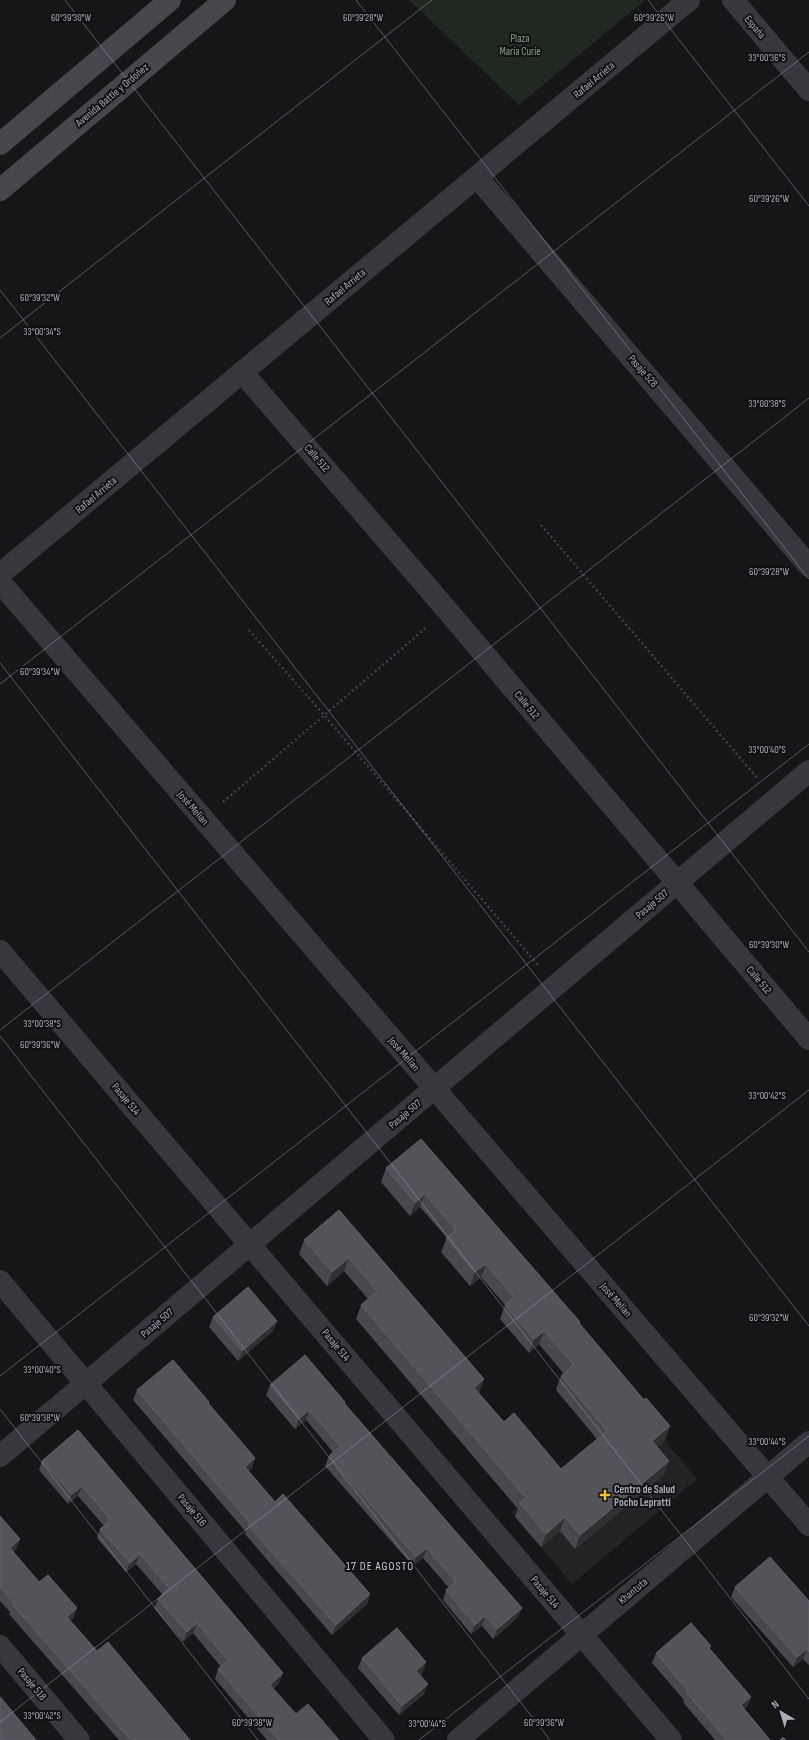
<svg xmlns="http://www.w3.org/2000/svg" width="809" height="1740" font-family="'Sofia Sans Condensed',sans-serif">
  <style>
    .built { fill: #232225 }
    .green { fill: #202822 }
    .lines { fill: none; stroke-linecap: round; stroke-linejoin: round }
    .path { stroke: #3d3f44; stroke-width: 2.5; stroke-dasharray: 2 3; stroke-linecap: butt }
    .street { stroke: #37383d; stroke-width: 22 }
    .secondary { stroke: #45474d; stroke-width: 22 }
    .wall { fill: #48484d }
    .shaded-wall { fill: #303033 }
    .building { fill: #535359; stroke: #606168 }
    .ticks { fill: none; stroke: #a8acb8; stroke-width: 1; stroke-opacity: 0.45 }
    .poi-dot { fill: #f0c136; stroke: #111113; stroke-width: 1.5 }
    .labels { text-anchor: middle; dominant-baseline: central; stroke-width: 4; stroke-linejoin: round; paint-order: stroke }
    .street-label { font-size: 11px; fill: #a8acb8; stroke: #111113 }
    .park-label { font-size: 11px; fill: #80a385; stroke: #111113 }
    .poi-label { font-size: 11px; font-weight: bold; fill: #a8acb8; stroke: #111113; text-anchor: start }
    .neighbourhood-label { font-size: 12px; letter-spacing: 1px; fill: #c9cbd4; stroke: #111113 }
    .ticks-label { font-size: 10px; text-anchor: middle; fill: #a8acb8; stroke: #111113; stroke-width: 4; stroke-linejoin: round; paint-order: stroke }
  </style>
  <rect width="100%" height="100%" fill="#161618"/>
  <!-- built -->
  <polygon class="built" points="637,1407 697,1479 572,1584 512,1512"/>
  <!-- green -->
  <polygon class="green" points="409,0 645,0 519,105"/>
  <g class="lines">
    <!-- path -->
    <g class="path">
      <polyline points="541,525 758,779"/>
      <polyline points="249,630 324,715 539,966"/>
      <polyline points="223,802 427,627"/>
    </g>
    <!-- street -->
    <g class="street">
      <polyline points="733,0 809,90"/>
      <polyline points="477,177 809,566"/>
      <polyline points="242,372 447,610 809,1039"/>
      <polyline points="0,574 689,0"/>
      <polyline points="0,582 809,1525"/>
      <polyline points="0,951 671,1740"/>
      <polyline points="0,1281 384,1740"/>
      <polyline points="0,1456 809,771"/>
      <polyline points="0,1646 79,1740"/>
      <polyline points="458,1740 809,1442"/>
    </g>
    <!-- secondary -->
    <g class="secondary">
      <polyline points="0,144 170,0"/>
      <polyline points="0,190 225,0"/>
    </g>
  </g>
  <!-- wall -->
  <g class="wall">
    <polygon points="421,1139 580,1322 580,1324 644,1400 670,1426 665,1440 657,1447 664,1475 575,1549 560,1531 541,1547 515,1517 518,1509 356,1319 361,1305 368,1299 344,1271 327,1286 299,1254 304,1240 339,1210 484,1379 479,1393 504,1422 561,1469 597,1439 556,1390 561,1376 564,1374 539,1344 529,1353 500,1319 505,1305 481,1277 470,1286 441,1252 447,1238 420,1207 410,1216 381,1182 386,1168"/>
    <polygon points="213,1317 277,1321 273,1331 238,1361 209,1327"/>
    <polygon points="270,1385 345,1404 522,1608 518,1617 493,1639 482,1626 471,1634 443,1600 446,1590 449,1588 423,1558 413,1566 325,1466 329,1456 333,1452 306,1420 295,1429 266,1395"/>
    <polygon points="137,1390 208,1403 255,1458 252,1468 248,1471 275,1502 370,1594 367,1604 332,1635 245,1534 246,1532 133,1400"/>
    <polygon points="78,1430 283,1673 279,1683 273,1689 296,1714 339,1740 267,1740 215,1679 218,1669 221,1667 193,1633 183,1642 154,1608 158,1599 162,1594 136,1564 126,1572 97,1538 100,1529 104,1526 78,1496 68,1504 39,1470 42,1461"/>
    <polygon points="0,1516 20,1539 16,1549 13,1552 39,1582 74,1618 70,1621 97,1651 190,1740 119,1740 9,1614 10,1612 0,1601"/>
    <polygon points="735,1587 809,1601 809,1665 803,1659 793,1667 731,1597"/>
    <polygon points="710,1649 751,1697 747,1707 744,1709 770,1740 715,1740 683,1702 684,1700 652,1663 656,1653"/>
    <polygon points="362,1658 423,1672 420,1675 424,1694 399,1715 358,1668"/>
  </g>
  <!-- shaded-wall -->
  <g class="shaded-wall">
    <polygon points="425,1194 420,1207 410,1216 415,1203"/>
    <polygon points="349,1258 344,1271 327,1286 332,1272"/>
    <polygon points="486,1264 481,1277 470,1286 475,1272"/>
    <polygon points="277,1321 273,1331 238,1361 242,1351"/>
    <polygon points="544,1331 539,1344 529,1353 534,1339"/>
    <polygon points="484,1379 479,1393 469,1401 474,1388"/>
    <polygon points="309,1410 306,1420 295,1429 299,1419"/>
    <polygon points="670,1426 665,1440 647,1455 652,1441"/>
    <polygon points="255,1458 252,1468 242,1477 245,1467"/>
    <polygon points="669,1461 664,1475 575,1549 580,1535"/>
    <polygon points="82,1486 78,1496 68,1504 72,1494"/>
    <polygon points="565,1517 560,1531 541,1547 546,1534"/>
    <polygon points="20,1539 16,1549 6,1557 10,1548"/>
    <polygon points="427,1548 423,1558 413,1566 416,1557"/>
    <polygon points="140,1554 136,1564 126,1572 130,1563"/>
    <polygon points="370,1594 367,1604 332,1635 336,1625"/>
    <polygon points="77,1608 74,1618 64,1627 67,1617"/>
    <polygon points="522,1608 518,1617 493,1639 497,1629"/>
    <polygon points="485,1616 482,1626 471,1634 475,1625"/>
    <polygon points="197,1623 193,1633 183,1642 187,1632"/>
    <polygon points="807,1649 803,1659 793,1667 797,1657"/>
    <polygon points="426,1662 423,1672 413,1681 416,1671"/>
    <polygon points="283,1673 279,1683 266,1695 270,1685"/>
    <polygon points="428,1684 424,1694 399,1715 402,1706"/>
    <polygon points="751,1697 747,1707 737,1715 741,1705"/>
  </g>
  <!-- building -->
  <g class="building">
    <polygon points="421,1139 580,1322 579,1323 644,1400 646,1398 670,1426 652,1441 669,1461 580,1535 565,1517 546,1534 520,1503 526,1498 361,1305 377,1291 349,1258 332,1272 304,1240 339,1210 484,1379 474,1388 504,1422 514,1413 561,1469 607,1431 561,1376 574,1365 544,1331 534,1339 505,1305 514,1297 486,1264 475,1272 446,1238 456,1230 425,1194 415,1203 386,1168"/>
    <polygon points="248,1287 277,1321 242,1351 213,1317"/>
    <polygon points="305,1355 345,1402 344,1403 522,1608 497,1629 485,1616 475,1625 446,1590 456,1582 427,1548 416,1557 329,1456 340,1446 309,1410 299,1419 270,1385"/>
    <polygon points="173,1360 209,1402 208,1403 255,1458 245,1467 275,1502 283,1494 370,1594 336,1625 248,1525 250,1523 137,1390"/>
    <polygon points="78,1430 283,1673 270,1685 296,1714 308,1704 339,1740 279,1740 218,1669 228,1661 197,1623 187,1632 158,1599 169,1588 140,1554 130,1563 100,1529 111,1520 82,1486 72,1494 42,1461"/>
    <polygon points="0,1516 20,1539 10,1548 39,1582 48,1575 77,1608 67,1617 97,1651 108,1642 190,1740 131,1740 13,1605 14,1603 0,1587"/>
    <polygon points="770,1557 809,1601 809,1652 807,1649 797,1657 735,1587"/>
    <polygon points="691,1623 711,1646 709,1648 751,1697 741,1705 770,1740 727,1740 687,1693 688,1691 656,1653"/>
    <polygon points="397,1628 426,1662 416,1671 428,1684 402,1706 362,1658"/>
    <polygon points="0,1697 1,1698 36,1740 0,1740"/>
    <polygon points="783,1737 786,1740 780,1740"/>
  </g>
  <!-- ticks -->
  <path class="ticks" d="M 65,0 L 809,952M 356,0 L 809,579M 648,0 L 809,206M 0,290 L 809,1326M 0,338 L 432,0M 0,663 L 809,1699M 0,684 L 809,52M 0,1030 L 809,398M 0,1036 L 550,1740M 0,1376 L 809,744M 0,1409 L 258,1740M 0,1722 L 809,1090M 419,1740 L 809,1436"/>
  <!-- markers -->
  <path class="poi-dot" d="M603 1489h4v4h4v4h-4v4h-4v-4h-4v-4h4z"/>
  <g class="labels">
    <!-- street labels -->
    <g class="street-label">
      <text transform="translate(755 27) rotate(50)">España</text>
      <text transform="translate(594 80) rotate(-40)">Rafael Arrieta</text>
      <text transform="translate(112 95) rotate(-40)">Avenida Battle y Ordoñez</text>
      <text transform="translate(345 287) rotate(-40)">Rafael Arrieta</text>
      <text transform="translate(643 371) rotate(49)">Pasaje 528</text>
      <text transform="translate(317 458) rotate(49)">Calle 512</text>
      <text transform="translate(96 495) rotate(-40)">Rafael Arrieta</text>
      <text transform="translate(527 705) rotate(50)">Calle 512</text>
      <text transform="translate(193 808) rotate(49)">José Melian</text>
      <text transform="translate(652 904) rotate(-40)">Pasaje 507</text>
      <text transform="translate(759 980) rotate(50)">Calle 512</text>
      <text transform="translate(404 1054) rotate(49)">José Melian</text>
      <text transform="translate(126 1099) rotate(50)">Pasaje 514</text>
      <text transform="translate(405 1114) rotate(-40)">Pasaje 507</text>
      <text transform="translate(616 1300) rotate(49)">José Melian</text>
      <text transform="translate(157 1323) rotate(-40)">Pasaje 507</text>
      <text transform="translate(336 1345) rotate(50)">Pasaje 514</text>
      <text transform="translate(192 1510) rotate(50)">Pasaje 516</text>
      <text transform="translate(633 1591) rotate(-40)">Khantuta</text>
      <text transform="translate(545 1592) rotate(50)">Pasaje 514</text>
      <text transform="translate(32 1684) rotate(50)">Pasaje 518</text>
    </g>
    <!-- park labels -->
    <g class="park-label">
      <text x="520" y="38">Plaza<tspan x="520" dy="13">María Curie</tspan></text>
    </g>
    <!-- poi labels -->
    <g class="poi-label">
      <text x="614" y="1489">Centro de Salud<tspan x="614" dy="13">Pocho Lepratti</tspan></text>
    </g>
    <!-- neighbourhood labels -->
    <g class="neighbourhood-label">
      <text x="380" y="1566">17 DE AGOSTO</text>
    </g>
  </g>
  <g class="ticks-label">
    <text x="71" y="21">60°39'30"W</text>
    <text x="363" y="21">60°39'28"W</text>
    <text x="654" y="21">60°39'26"W</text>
    <text x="767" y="61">33°00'36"S</text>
    <text x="769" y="202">60°39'26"W</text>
    <text x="40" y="301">60°39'32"W</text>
    <text x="42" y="335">33°00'34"S</text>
    <text x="767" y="407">33°00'38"S</text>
    <text x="769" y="575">60°39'28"W</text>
    <text x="40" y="675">60°39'34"W</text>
    <text x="767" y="753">33°00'40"S</text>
    <text x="769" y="948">60°39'30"W</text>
    <text x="42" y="1027">33°00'38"S</text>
    <text x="40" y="1048">60°39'36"W</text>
    <text x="767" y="1099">33°00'42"S</text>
    <text x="769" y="1321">60°39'32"W</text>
    <text x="42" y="1373">33°00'40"S</text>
    <text x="40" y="1421">60°39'38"W</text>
    <text x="767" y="1445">33°00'44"S</text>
    <text x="42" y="1719">33°00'42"S</text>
    <text x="252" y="1726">60°39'38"W</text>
    <text x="544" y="1726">60°39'36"W</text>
    <text x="427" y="1727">33°00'44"S</text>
  </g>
  <!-- north arrow -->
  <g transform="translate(781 1712) rotate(322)" stroke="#111113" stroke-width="3" paint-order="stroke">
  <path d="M0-3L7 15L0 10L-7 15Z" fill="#a8acb8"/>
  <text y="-6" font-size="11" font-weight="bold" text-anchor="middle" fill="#a8acb8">N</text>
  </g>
</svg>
